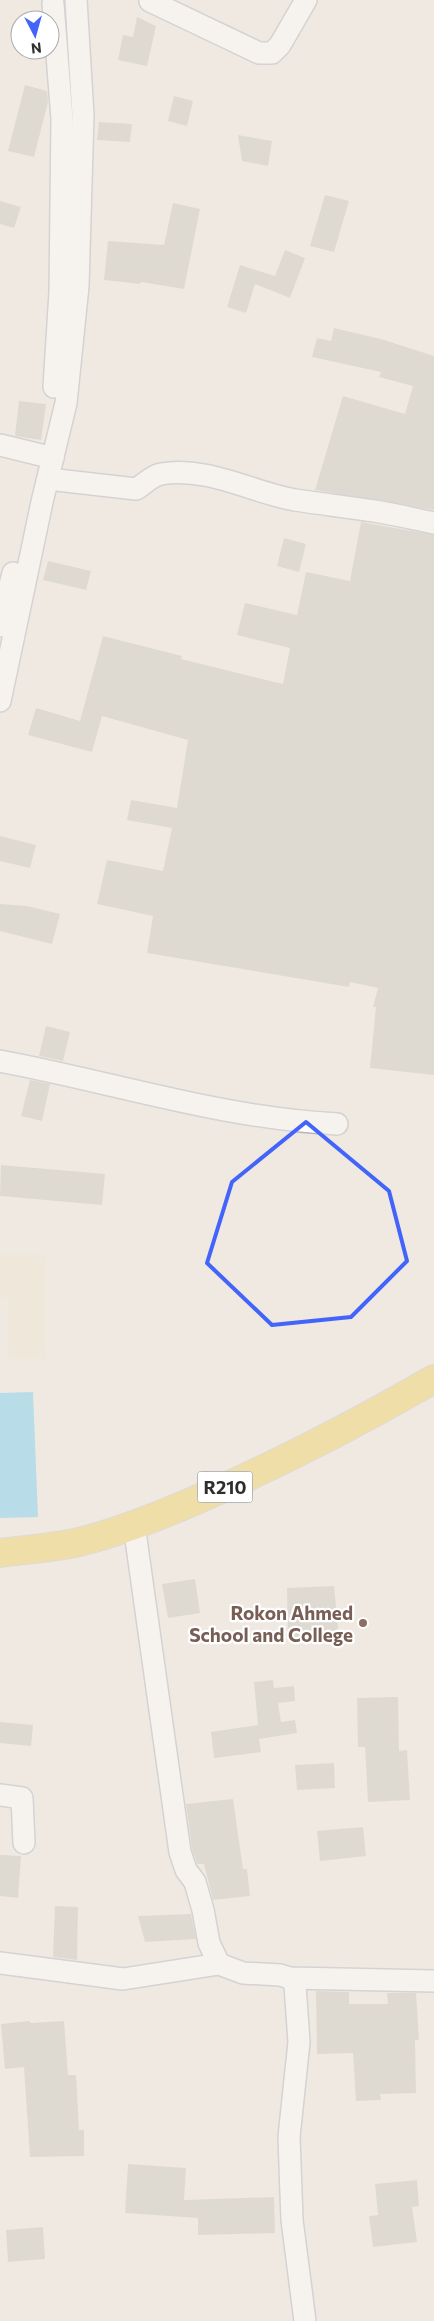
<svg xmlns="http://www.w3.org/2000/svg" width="434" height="2321" font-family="Commissioner,sans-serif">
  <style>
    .education { fill: #f0e6d1 }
    .water { fill: #75cff0 }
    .building { fill: #cbc7bf }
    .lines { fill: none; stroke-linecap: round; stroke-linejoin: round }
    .minor-casing { stroke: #b4b7c1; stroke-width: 24 }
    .primary-casing { stroke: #c9c9c9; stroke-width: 30 }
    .minor { stroke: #fff; stroke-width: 21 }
    .primary { stroke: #f2d163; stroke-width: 28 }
    .marked { fill: none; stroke: #4264fb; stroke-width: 4; stroke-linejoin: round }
    .education-dot { fill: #8d6e63; stroke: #fff; stroke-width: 2 }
    .labels { text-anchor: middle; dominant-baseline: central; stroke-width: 4.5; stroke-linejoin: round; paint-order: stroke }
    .shield { fill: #fff; stroke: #6d6d6d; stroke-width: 1 }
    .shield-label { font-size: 18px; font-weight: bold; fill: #2e2e2e }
    .education-label { font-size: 19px; font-weight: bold; fill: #785e54; stroke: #fff; text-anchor: end }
  </style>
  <rect width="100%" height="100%" fill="#efe9e1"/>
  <!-- education -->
  <polygon class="education" points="0,1255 46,1255 45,1359 8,1359 8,1297 0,1297"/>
  <!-- water -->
  <polygon class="water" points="33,1392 38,1517 0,1518 0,1393"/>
  <!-- building -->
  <g class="building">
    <polygon points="137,17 156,26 147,66 118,60 123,35 133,37"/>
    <polygon points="25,85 47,91 48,102 34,157 8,151"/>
    <polygon points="174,96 193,101 187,126 168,121"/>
    <polygon points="99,122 132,124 130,142 97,140"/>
    <polygon points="238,135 272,141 268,166 242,161"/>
    <polygon points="325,195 349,201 334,252 310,246"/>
    <polygon points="0,201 21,207 14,228 0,224"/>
    <polygon points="173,203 200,209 184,289 141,282 140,284 104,280 108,241 164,245"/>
    <polygon points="285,250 305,258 290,298 255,284 246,313 227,307 240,265 275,276"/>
    <polygon points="334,328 381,339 434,356 434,510 315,490 343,396 405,414 413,386 379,377 381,372 312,357 317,338 331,341"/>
    <polygon points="19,401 46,404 41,440 15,436"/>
    <polygon points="361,522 434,535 434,1075 370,1068 376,1007 373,1007 378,988 350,982 349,987 147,953 153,916 97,904 107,860 163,871 172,828 127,820 131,800 177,808 188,740 102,716 92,752 28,735 36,708 80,721 103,636 182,656 181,659 283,684 290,648 237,635 245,603 297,615 306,572 350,581"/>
    <polygon points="284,538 306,544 299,572 277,566"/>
    <polygon points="48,561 91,571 86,590 43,580"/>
    <polygon points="0,836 36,845 30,868 0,861"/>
    <polygon points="0,904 27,906 60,914 52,944 0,931"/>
    <polygon points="46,1026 70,1032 63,1061 39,1056"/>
    <polygon points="30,1080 50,1084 42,1121 21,1116"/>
    <polygon points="1,1165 105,1174 102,1205 0,1196"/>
    <polygon points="195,1579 200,1613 168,1618 162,1584"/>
    <polygon points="334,1586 339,1637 288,1641 287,1588"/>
    <polygon points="273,1680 274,1688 294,1686 295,1701 278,1703 281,1722 295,1720 297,1733 259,1739 261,1752 214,1758 211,1732 258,1725 254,1682"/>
    <polygon points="398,1697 399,1751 407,1750 410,1800 368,1802 365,1747 358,1747 357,1698"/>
    <polygon points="0,1722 33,1725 31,1746 0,1743"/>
    <polygon points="334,1763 335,1788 297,1790 295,1765"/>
    <polygon points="233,1799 243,1869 247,1869 250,1896 213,1900 204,1864 197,1864 192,1849 186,1804"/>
    <polygon points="363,1827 366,1856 320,1861 317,1831"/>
    <polygon points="0,1855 21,1856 18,1898 0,1896"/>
    <polygon points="55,1906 78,1907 77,1960 53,1957"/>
    <polygon points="191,1914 196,1939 145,1942 138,1916"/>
    <polygon points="316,1991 349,1992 349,2004 388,2004 387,1993 416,1993 419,2040 415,2040 416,2093 380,2094 381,2100 356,2101 353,2053 317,2054"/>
    <polygon points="30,2021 30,2023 64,2021 68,2075 76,2075 79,2130 84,2130 84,2156 30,2157 24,2067 5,2069 1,2024"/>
    <polygon points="128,2164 186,2168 184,2200 274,2197 275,2233 198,2235 198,2218 125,2213"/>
    <polygon points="417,2180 419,2206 412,2207 417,2242 373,2247 369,2216 378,2215 375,2184"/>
    <polygon points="43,2227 45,2259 8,2262 6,2230"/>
  </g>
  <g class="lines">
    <defs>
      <g id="minor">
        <polyline points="150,1 259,53 272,53 280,45 306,0"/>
        <polyline points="53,4 62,119 60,292 54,387"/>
        <polyline points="0,445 53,458"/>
        <path d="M 48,479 L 136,489 C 145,484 151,476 161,474 C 207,466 251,492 295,500 C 321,504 348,507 374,511 C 394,514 414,519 434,523"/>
        <polyline points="0,626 13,573"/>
        <polyline points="0,701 42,502 66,403 78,286 83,115 76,0"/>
        <path d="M 0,1061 C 112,1082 222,1118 337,1124"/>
        <polyline points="134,1525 180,1852 186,1870 195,1882 203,1910 209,1943 219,1964"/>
        <polyline points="0,1795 22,1798 24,1843"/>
        <polyline points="0,1963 123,1979 219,1964 243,1973 280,1975 290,1978 434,1981"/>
        <polyline points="290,1978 295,1985 299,2042 289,2137 292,2220 305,2321"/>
      </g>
      <path id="primary" d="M 0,1553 C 27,1549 56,1548 83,1541 C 130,1529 177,1509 221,1489 C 294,1456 365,1419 434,1379"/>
    </defs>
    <!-- minor casing -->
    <use href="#minor" class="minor-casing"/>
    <!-- primary casing -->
    <use href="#primary" class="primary-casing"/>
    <!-- minor -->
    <use href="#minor" class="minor"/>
    <!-- primary -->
    <use href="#primary" class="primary"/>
  </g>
  <!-- marked area -->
  <path d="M0 0H434V2321H0ZM 306,1122 L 389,1191 L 407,1261 L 351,1317 L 272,1325 L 207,1263 L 232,1182 Z" fill="#efe9e1" fill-opacity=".55" fill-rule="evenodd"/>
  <path class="marked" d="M 306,1122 L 389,1191 L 407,1261 L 351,1317 L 272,1325 L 207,1263 L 232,1182 Z"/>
  <!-- markers -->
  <circle class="education-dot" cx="363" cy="1623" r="5"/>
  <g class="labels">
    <!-- shield labels -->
    <rect class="shield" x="197.5" y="1471.5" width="55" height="31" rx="4"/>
    <g class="shield-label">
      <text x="225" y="1487">R210</text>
    </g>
    <!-- education labels -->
    <g class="education-label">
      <text x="353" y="1612">Rokon Ahmed<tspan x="353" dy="22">School and College</tspan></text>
    </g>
  </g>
  <!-- north arrow -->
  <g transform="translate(35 35) rotate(174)"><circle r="24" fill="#ffffff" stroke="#ababab"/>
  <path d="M0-4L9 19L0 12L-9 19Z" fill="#4264fb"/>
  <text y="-8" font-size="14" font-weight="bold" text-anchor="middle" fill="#2e2e2e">N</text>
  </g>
</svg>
